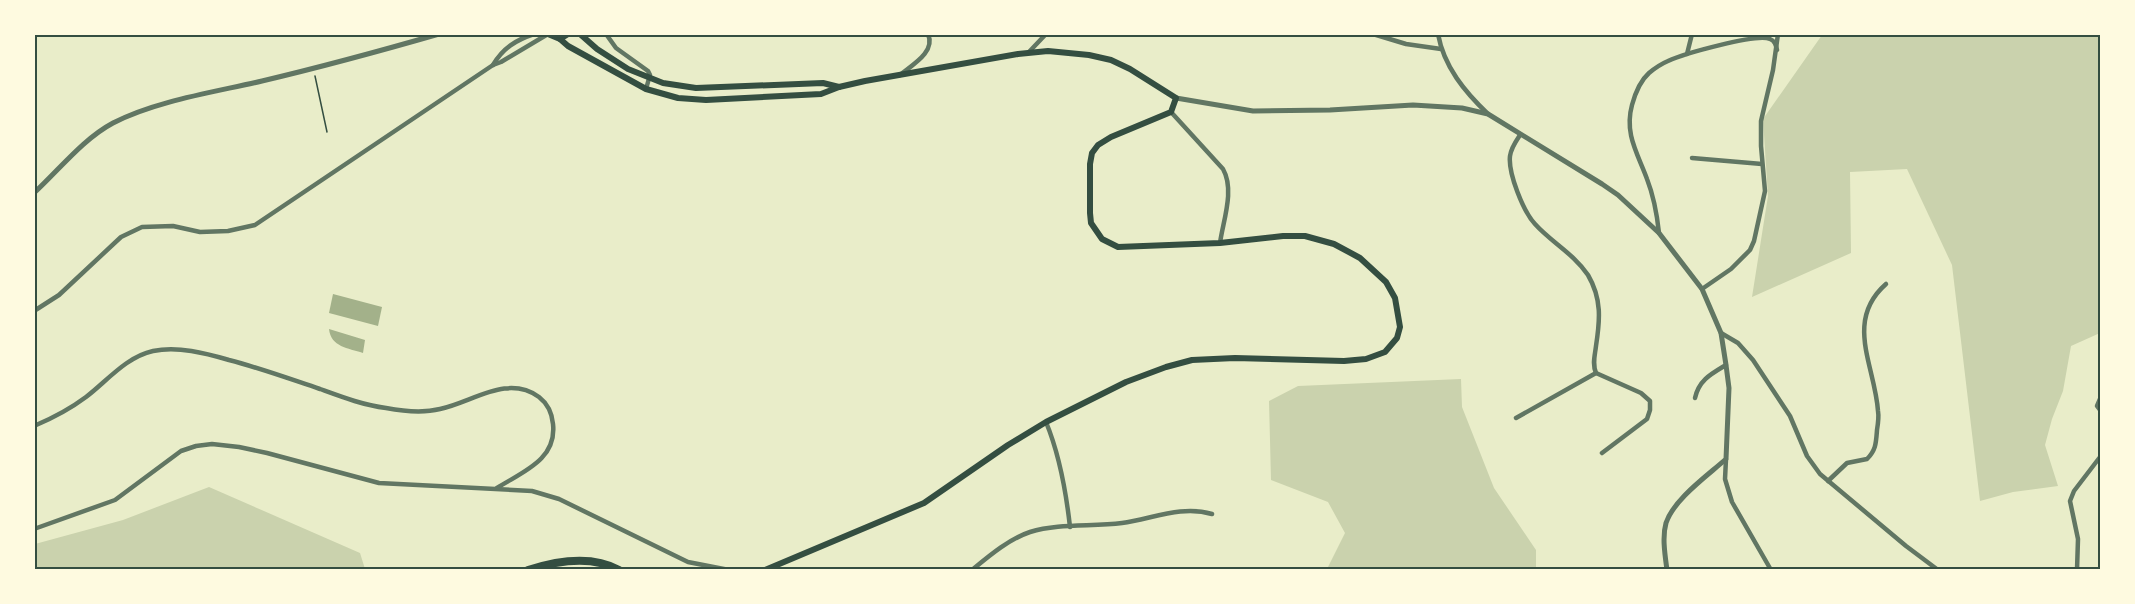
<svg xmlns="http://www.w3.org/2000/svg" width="2135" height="604" font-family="'Asap Condensed',sans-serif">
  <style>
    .green { fill: #cad2ad }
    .water { fill: #a3b18a }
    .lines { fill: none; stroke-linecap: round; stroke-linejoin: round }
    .path { stroke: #344e41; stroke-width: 1.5 }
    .minor { stroke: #617663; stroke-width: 4.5 }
    .tertiary { stroke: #617663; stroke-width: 5 }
    .secondary { stroke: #344e41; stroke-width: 6 }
    .motorway { stroke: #344e41; stroke-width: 8 }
    .neatline { fill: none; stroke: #344e41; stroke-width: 2 }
  </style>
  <rect width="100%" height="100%" fill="#e9edc9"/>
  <!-- green -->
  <g class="green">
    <polygon points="1822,35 2100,35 2100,333 2071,346 2063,391 2052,419 2045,445 2058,486 2013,492 1980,501 1952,265 1907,169 1850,172 1851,253 1752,297 1768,196 1763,119"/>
    <polygon points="1461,379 1462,407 1494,488 1536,550 1536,569 1324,569 1328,567 1345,533 1328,502 1271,480 1269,401 1298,386"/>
    <polygon points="209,487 360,553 365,569 35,569 35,544 123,520"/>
  </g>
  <!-- water -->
  <g class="water">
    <polygon points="333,294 382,307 378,326 329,313"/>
    <path d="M 329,329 L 365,340 L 363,353 C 348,348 331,347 329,329 Z"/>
  </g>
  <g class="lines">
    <!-- path -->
    <polyline class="path" points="315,76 327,132"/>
    <!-- minor -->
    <g class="minor">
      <polyline points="606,34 616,48 648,71 650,75 646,89"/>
      <polyline points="1373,34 1406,44 1441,49"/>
      <path d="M 1438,34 C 1444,67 1465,92 1488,114"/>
      <polyline points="1028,53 1046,34"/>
      <polyline points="1687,54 1692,34"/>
      <path d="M 493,65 C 503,48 516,40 534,34"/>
      <path d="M 900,75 C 912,65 936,52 928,34"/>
      <path d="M 1171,112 L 1223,169 C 1235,190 1223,221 1220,243"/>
      <path d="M 1520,135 C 1516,141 1511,148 1510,156 C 1508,173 1523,211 1535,224 C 1551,242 1574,254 1588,275 C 1602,299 1600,320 1596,346 C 1595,355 1592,364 1596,373 L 1641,393 L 1650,401 L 1650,410 L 1647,419 L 1602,453"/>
      <polyline points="1692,158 1762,164"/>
      <path d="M 1659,233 C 1657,214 1654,197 1647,179 C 1638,154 1624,134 1632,105 C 1635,94 1640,81 1649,73 C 1655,68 1661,64 1668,61 C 1683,54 1757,33 1770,39 C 1775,41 1776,45 1777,50"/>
      <polyline points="1702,289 1731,269 1750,250 1754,241 1765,191 1761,146 1761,121 1773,70 1778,34"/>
      <polyline points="34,311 59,295 121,237 142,227 173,226 200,232 228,231 255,225 493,65 501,62 548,34"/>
      <polyline points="1721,333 1738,343 1753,360 1790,416 1807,456 1820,474 1906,546 1938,570"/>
      <path d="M 1695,398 C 1699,380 1711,374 1726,365"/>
      <polyline points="2100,399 2097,406 2100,410"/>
      <polyline points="1516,418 1596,373"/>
      <path d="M 1046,422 C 1060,456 1066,491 1070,527"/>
      <path d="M 34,426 C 53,418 70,409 86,397 C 107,381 126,357 153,351 C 178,346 205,353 229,360 C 260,368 290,379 320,389 C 342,397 363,405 386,408 C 402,411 424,413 440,409 C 473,402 507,374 539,397 C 548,404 552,413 553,424 C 557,460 522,472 497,488"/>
      <polyline points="1726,459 1725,479 1732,502 1771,570"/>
      <path d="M 1828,481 L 1847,463 L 1867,459 C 1876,450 1876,443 1877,430 C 1878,424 1879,417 1878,411 C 1875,366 1844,321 1886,284"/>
      <polyline points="34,529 115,500 181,451 196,446 212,444 239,447 267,453 379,483 532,491 559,499 688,562 729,570"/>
      <path d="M 972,570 C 989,556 1009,539 1030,532 C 1059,523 1092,527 1122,523 C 1152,519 1181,505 1212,514"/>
      <polyline points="2077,570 2078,539 2070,501 2074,491 2100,457"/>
    </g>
    <!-- tertiary -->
    <g class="tertiary">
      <path d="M 1176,98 L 1253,111 L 1330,110 L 1413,105 L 1462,108 L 1488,114 L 1602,184 L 1618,195 L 1659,233 L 1702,289 L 1721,333 L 1726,365 L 1729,388 L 1726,459 C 1707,476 1674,499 1666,523 C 1662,537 1665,555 1667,570"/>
      <path d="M 34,193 C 59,170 83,139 113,123 C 155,101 215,92 262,81 C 321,67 380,51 439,34"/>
    </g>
    <!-- secondary -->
    <g class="secondary">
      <polyline points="548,34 560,39 568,34"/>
      <polyline points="580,34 597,49 628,69 663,83 696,88 823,83 839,87"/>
      <polyline points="560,39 568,46 646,89 678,98 706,100 821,94 839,87 865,81 1018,54 1048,51 1089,55 1111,60 1130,69 1176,98 1171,112 1111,137 1098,145 1092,153 1090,164 1090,213 1091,223 1102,239 1118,247 1220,243 1283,236 1305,236 1334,244 1360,258 1386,282 1395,298 1400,327 1397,338 1385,352 1366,359 1344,361 1235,358 1192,360 1166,367 1126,382 1046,422 1008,445 924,503 765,570"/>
    </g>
    <!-- motorway -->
    <path class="motorway" d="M 528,570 C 556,561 592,555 619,570"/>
  </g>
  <!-- border -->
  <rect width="2135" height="604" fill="none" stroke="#fefae0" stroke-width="72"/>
  <rect x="36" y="36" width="2063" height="532" class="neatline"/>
</svg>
